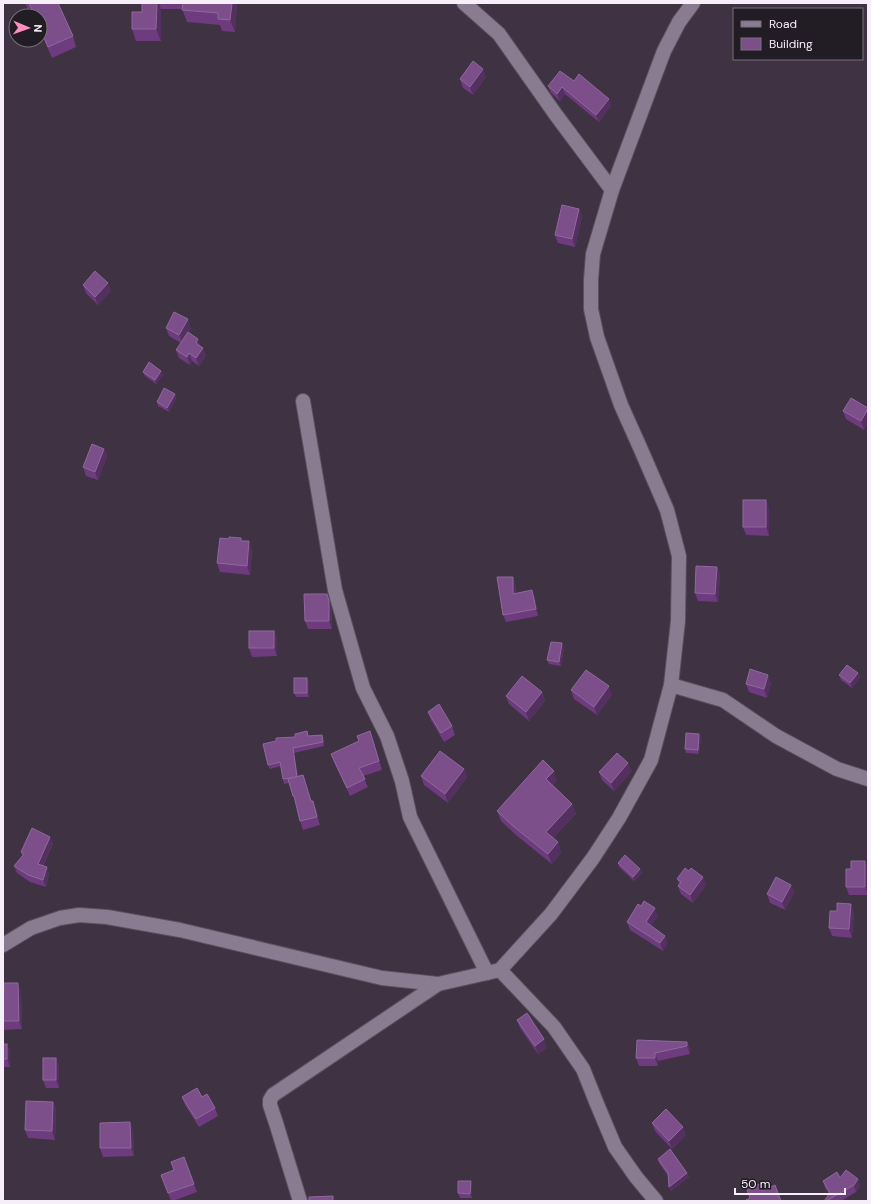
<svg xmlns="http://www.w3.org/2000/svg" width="871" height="1204" font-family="'DM Sans',sans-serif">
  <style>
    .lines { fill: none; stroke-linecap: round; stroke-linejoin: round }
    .minor-casing { stroke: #5b505f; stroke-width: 16 }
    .minor { stroke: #8a7c90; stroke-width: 14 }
    .wall { fill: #6d3b7e }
    .shaded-wall { fill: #543061 }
    .building { fill: #7c4f8b; stroke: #8f689d }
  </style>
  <rect width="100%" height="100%" fill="#3e3243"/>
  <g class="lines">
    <defs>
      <g id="minor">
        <polyline points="464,3 499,34 556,115 612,190"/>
        <polyline points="303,401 335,590 363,688 387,736 402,781 410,817 487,973"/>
        <polyline points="671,685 723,700 776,736 837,769 868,779"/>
        <polyline points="3,945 31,928 60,918 79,915 107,917 180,930 382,978 438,984 500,970 551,914 593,858 619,818 651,760 671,685 678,621 679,556 667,510 642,452 621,405 597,337 591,309 591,280 593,254 612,190 664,51 679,22 693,3"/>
        <polyline points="500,970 554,1027 583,1069 597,1104 615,1147 636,1177 656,1201"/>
        <polyline points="300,1201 276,1123 270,1105 270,1100 273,1095 438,984"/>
      </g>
    </defs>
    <!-- minor casing -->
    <use href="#minor" class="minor-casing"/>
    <!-- minor -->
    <use href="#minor" class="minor"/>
  </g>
  <!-- wall -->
  <g class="wall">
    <polygon points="25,3 58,3 73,36 76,47 52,58 40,30 40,16 34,16 31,8 28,9"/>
    <polygon points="142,3 237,3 235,32 222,31 220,25 187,22 182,9 161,9 161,41 136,41 132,29 142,12"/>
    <polygon points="486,77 473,95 463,88 460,79"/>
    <polygon points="574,81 611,106 599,122 565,94 560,101 551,93 548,86"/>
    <polygon points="579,209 582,217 575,247 558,243 555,235"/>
    <polygon points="83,285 111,291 98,305 86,293"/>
    <polygon points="166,328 191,328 188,333 201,347 206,356 199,366 192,361 190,365 179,358 176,350 181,343 169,336"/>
    <polygon points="143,372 163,375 156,384 145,376"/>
    <polygon points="175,394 176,398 169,412 158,406 157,402"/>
    <polygon points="868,408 868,423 864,430 846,419 843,411"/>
    <polygon points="104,449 107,457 98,480 86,476 83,467"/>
    <polygon points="769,508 769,536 746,535 743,527"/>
    <polygon points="242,541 252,550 250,575 220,572 217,563"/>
    <polygon points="717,567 720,576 718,602 698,601 695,593"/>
    <polygon points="515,584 516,593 535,598 538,616 506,622 503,615"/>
    <polygon points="327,594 332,610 332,629 308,629 305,621"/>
    <polygon points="274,631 277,639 277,656 252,657 249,648"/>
    <polygon points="564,648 561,666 549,664 547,660"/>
    <polygon points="839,675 860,677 852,688 841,680"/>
    <polygon points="309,682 309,697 296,697 294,693"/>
    <polygon points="771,683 767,698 749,692 746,684"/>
    <polygon points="571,690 612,695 597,715 574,699"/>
    <polygon points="542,692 545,701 529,721 509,704 506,696"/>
    <polygon points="428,712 452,726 455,735 444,742 431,720"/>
    <polygon points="322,735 323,739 324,746 294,753 298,776 303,775 311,801 316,809 320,825 303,830 300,821 296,804 289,783 284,784 283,779 281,766 270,769 268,765 309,736"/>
    <polygon points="701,738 699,754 686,753 685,749"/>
    <polygon points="373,740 382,770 363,776 368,787 350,796 334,762 331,754"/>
    <polygon points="464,769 467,777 448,803 424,785 421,776"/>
    <polygon points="632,771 614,791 602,780 599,772"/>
    <polygon points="557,781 553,785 572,804 576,814 553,838 558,842 561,852 552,864 517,836 501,821 497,811"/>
    <polygon points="50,837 53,844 43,866 49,874 46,887 30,882 17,873 14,866 22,856 21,852"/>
    <polygon points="618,863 642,873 634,881 619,867"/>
    <polygon points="868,869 868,895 849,895 846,887"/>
    <polygon points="689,871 703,877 706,885 693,903 681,894 678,886 679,884 677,879"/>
    <polygon points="791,885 794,893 785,910 770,903 767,894"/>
    <polygon points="854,912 852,938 832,936 829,928"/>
    <polygon points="658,916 651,926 665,936 667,944 663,951 630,930 627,922"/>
    <polygon points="21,991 22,1029 3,1030 3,996"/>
    <polygon points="517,1020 547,1048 538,1054 520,1028"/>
    <polygon points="687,1042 690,1050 690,1054 658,1061 658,1066 639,1066 636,1058"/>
    <polygon points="3,1044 7,1044 10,1052 10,1067 3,1067"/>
    <polygon points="56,1058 59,1066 59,1088 46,1088 43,1080"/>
    <polygon points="182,1097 202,1097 215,1108 218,1116 199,1127 185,1105"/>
    <polygon points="53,1102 56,1110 55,1140 28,1138 25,1130"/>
    <polygon points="130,1122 133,1131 134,1156 103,1157 100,1148"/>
    <polygon points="652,1123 686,1135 672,1149 655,1131"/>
    <polygon points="184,1157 197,1192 173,1201 171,1201 161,1175 174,1170"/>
    <polygon points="658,1159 687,1173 689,1177 671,1191 669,1187 668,1176 659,1163"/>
    <polygon points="840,1178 860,1186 856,1192 841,1201 824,1201 829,1194 825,1188 823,1181"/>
    <polygon points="472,1186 472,1198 460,1198 458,1193"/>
  </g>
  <!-- shaded-wall -->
  <g class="shaded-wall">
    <polygon points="157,3 159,3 161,9 161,41 156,29"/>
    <polygon points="232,3 237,3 235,32 230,20"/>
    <polygon points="3,15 5,20 3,21"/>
    <polygon points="483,69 486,77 473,95 470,87"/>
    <polygon points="562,87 565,94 560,101 557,94"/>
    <polygon points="609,99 611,106 599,122 596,115"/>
    <polygon points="579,209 582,217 575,247 572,239"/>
    <polygon points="108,283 111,291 98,305 95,297"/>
    <polygon points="188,319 191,328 182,343 179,335"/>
    <polygon points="198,339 201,347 196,343"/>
    <polygon points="203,348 206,356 199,366 196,358"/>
    <polygon points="189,353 192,361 190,365 187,357"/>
    <polygon points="161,371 163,375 156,384 155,380"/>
    <polygon points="175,394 176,398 169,412 167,408"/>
    <polygon points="868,409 868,423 864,430 861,421"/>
    <polygon points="104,449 107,457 98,480 95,472"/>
    <polygon points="766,500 769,508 769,536 766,527"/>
    <polygon points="249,541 252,550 250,575 247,566"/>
    <polygon points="717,567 720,576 718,602 715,594"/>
    <polygon points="513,577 515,584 516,601 513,594"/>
    <polygon points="532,590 535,598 538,616 536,609"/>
    <polygon points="327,594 332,610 332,629 329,621"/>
    <polygon points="274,631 277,639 277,656 274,648"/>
    <polygon points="562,643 564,648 561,666 559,662"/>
    <polygon points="858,673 860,677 852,688 850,683"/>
    <polygon points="768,675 771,683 767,698 764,689"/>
    <polygon points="307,678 309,682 309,697 307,693"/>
    <polygon points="609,686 612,695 597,715 594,707"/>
    <polygon points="542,692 545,701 529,721 526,712"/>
    <polygon points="699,734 701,738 699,754 698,750"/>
    <polygon points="293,748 294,753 298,781 297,777"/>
    <polygon points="628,763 632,771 614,791 611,783"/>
    <polygon points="464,769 467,777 448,803 445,794"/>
    <polygon points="554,771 557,781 550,789 546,779"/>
    <polygon points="303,775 306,783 314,809 311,801"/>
    <polygon points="313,801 316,809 320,825 317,817"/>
    <polygon points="572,804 576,814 549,842 546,832"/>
    <polygon points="50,837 53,844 40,871 38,864"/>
    <polygon points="558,842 561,852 552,864 548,854"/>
    <polygon points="865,861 868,869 868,895 865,887"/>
    <polygon points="47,867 49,874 46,887 43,880"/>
    <polygon points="640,869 642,873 634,881 633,877"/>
    <polygon points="703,877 706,885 693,903 690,895"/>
    <polygon points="791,885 794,893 785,910 782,902"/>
    <polygon points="851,904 854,912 852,938 849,929"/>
    <polygon points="655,908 658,916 649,930 646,922"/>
    <polygon points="665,936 667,944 663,951 660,943"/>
    <polygon points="18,983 21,991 22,1029 19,1021"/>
    <polygon points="544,1039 547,1048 538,1054 535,1046"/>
    <polygon points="687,1042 690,1050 690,1054 687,1046"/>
    <polygon points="7,1044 10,1052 10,1067 7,1059"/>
    <polygon points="655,1053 658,1061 658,1066 655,1058"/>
    <polygon points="56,1058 59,1066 59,1088 56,1080"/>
    <polygon points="53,1102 56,1110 55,1140 52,1131"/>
    <polygon points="130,1122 133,1131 134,1156 131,1148"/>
    <polygon points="683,1127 686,1135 672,1149 669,1141"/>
    <polygon points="687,1173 689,1177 671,1191 669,1187"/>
    <polygon points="858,1179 860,1186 856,1192 854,1185"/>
    <polygon points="471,1181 472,1186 472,1198 470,1194"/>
  </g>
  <!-- building -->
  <g class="building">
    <polygon points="29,3 58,3 73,36 48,47 40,28 40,16 35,16"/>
    <polygon points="142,3 157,3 156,29 132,29 132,12 142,12"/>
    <polygon points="183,3 232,3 230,20 218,19 218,13 182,10"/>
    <polygon points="473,61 483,69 470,87 460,79"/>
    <polygon points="560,71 574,81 579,74 609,99 596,115 562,87 557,94 548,86"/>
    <polygon points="562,205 579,209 572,239 555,235"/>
    <polygon points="95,271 108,283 95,297 83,285"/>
    <polygon points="174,312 188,319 179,335 166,328"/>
    <polygon points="188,332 198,339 196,343 203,348 196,358 189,353 187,357 176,350"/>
    <polygon points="149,362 161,371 155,380 143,372"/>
    <polygon points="164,388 175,394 167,408 157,402"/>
    <polygon points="851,398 868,408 868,409 861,421 843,411"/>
    <polygon points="92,444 104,449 95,472 83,467"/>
    <rect x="743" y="500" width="23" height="27"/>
    <polygon points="229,537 241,538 241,541 249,541 247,566 217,563 220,538 229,539"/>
    <polygon points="696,566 717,567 715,594 695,593"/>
    <polygon points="497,577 513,577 513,594 532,590 536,609 503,615"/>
    <polygon points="304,594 327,594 329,601 329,621 305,621"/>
    <rect x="249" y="631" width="25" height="17"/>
    <polygon points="551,642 562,643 559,662 547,660"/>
    <polygon points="847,665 858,673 850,683 839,675"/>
    <polygon points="750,669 768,675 764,689 746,684"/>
    <polygon points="586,670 609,686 594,707 571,690"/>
    <polygon points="522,676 542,692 526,712 506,696"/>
    <rect x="294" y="678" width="13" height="15"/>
    <polygon points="439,704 452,726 441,733 428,712"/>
    <polygon points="307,731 308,736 322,735 323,742 293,748 297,777 283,779 280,762 268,765 263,744 276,741 276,738 295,737 295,734"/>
    <polygon points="370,731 379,761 359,768 365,779 347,788 331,754 359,741 357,736"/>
    <polygon points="686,733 699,734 698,750 685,749"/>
    <polygon points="440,751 464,769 445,794 421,776"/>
    <polygon points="617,753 628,763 611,783 599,772"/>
    <polygon points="543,760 554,771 546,779 572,804 546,832 558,842 548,854 513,826 497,811"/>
    <polygon points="303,775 311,801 313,801 317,817 300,821 294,796 293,796 288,779"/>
    <polygon points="32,828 50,837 38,864 47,867 43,880 28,875 14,866 24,854 21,852"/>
    <polygon points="625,855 640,869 633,877 618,863"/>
    <polygon points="851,861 865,861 865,887 846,887 846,869 851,869"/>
    <polygon points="685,868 689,871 691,868 703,877 690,895 678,886 681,882 677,879"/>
    <polygon points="776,877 791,885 782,902 767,894"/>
    <polygon points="644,901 655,908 646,922 665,936 660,943 627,922 638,904 641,906"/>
    <polygon points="837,903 851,904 849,929 829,928 830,911 837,911"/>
    <polygon points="4,983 18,983 19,1021 3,1021"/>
    <polygon points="527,1013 544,1039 535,1046 517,1020"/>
    <polygon points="637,1040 687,1042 687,1046 655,1053 655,1058 636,1058"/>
    <rect x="3" y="1044" width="4" height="15"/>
    <rect x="43" y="1058" width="13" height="22"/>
    <polygon points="197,1088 202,1097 207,1094 215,1108 196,1119 182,1097"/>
    <polygon points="26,1101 53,1102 52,1131 25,1130"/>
    <polygon points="666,1109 683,1127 669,1141 652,1123"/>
    <polygon points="130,1122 131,1148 100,1148 100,1123"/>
    <polygon points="670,1149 687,1173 669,1187 668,1173 658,1159"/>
    <polygon points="184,1157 194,1184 168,1193 161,1175 174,1170 171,1162"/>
    <polygon points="846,1170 858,1179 854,1185 826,1201 824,1201 830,1193 823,1181 837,1172 840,1178"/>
    <polygon points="458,1181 471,1181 470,1194 458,1193"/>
    <polygon points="759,1184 762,1191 775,1185 781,1201 747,1201 746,1200 750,1198 747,1190"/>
    <polygon points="333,1196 333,1201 309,1201 309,1197"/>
  </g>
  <!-- border -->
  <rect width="871" height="1204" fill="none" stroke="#f6eef9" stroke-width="8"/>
  <!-- legend -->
  <rect x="733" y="8" width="130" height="52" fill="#221c24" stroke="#777079"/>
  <rect x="741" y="21" width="20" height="6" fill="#8a7c90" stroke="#777079"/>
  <text x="769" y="28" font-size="12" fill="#f6eef9">Road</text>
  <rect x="741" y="38" width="20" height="12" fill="#7c4f8b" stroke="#777079"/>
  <text x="769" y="48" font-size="12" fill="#f6eef9">Building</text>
  <!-- north arrow -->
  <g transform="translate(28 28) rotate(92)"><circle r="19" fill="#221c24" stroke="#777079"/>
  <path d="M0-3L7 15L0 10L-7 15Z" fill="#fd8ebf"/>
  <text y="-6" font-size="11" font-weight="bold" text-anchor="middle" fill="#f6eef9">N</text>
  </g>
  <!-- scale -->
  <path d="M735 1188v6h110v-6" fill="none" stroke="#f6eef9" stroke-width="2"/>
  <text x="741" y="1188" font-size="12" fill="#f6eef9" stroke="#221c24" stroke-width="3" paint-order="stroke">50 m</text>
</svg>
